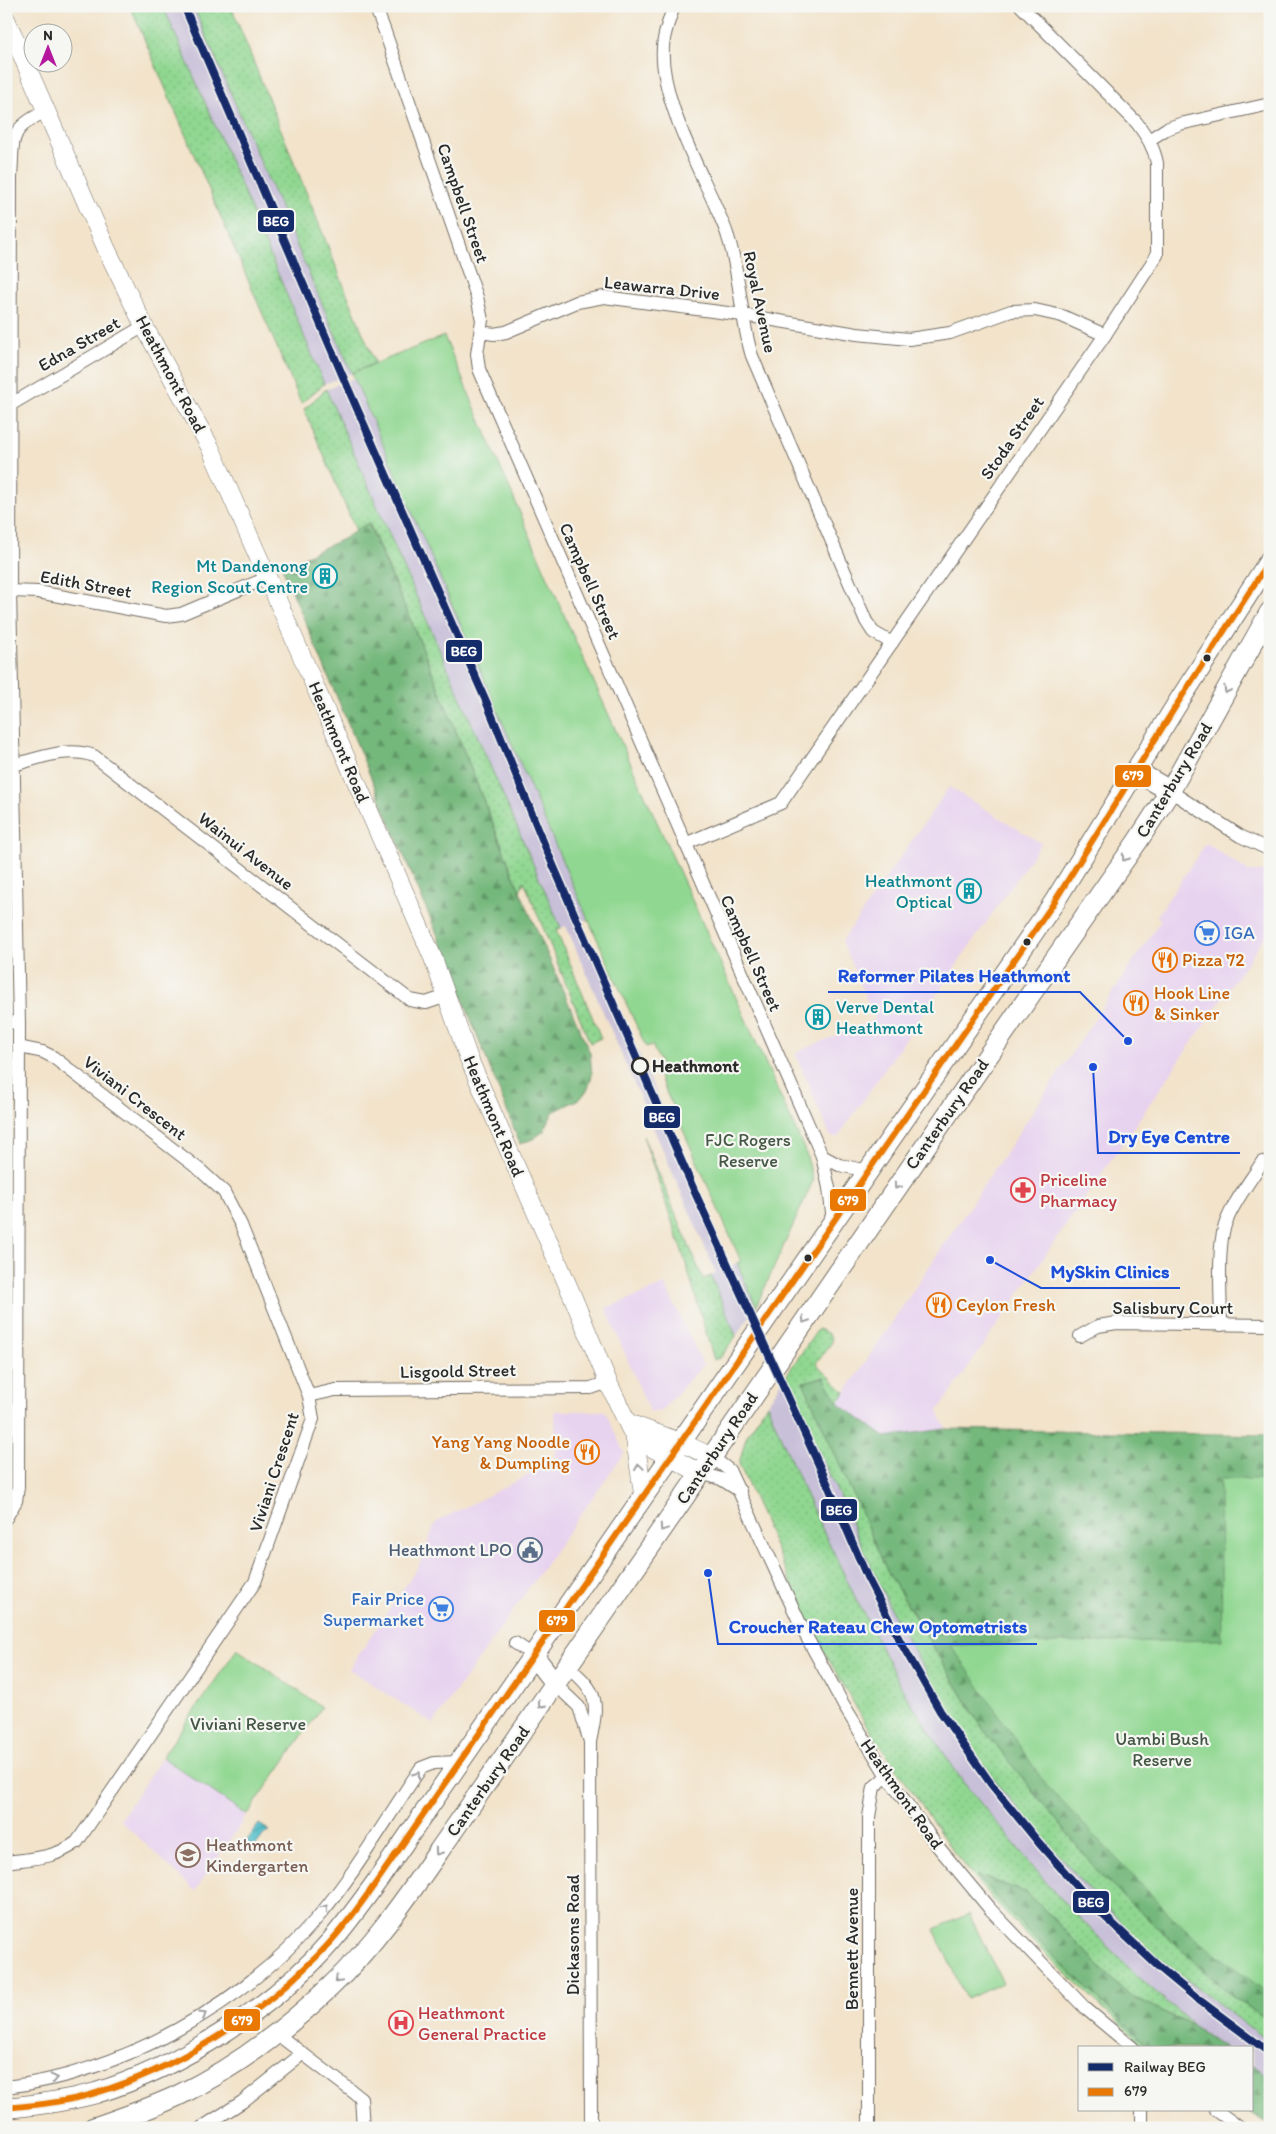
<svg xmlns="http://www.w3.org/2000/svg" width="1276" height="2134" font-family="Itim,sans-serif">
  <style>
    .built { fill: #e7d2ef }
    .railway { fill: #c8bfd8 }
    .grass { fill: url(#grass-dots); stroke: #5e815e }
    .forest { fill: url(#forest-firs); stroke: #507253 }
    .green { fill: #90d791; stroke: #5e815e }
    .water { fill: url(#water-waves); stroke: #3e757a }
    .lines { fill: none; stroke-linecap: round; stroke-linejoin: round }
    .street-casing { stroke: #716b63; stroke-width: 14 }
    .secondary-casing { stroke: #716b63; stroke-width: 19 }
    .primary-casing { stroke: #716b63; stroke-width: 22 }
    .street { stroke: #fff; stroke-width: 12 }
    .secondary { stroke: #fff; stroke-width: 18 }
    .primary { stroke: #fff; stroke-width: 20 }
    .bus-1-casing { stroke: #f6f6f2; stroke-width: 10 }
    .bus-1 { stroke: #ea7904; stroke-width: 6 }
    .rail-1-casing { stroke: #f6f6f2; stroke-width: 11 }
    .rail-1 { stroke: #152c6b; stroke-width: 8 }
    .oneway { stroke: #a0a0a0 }
    .bus-dot { fill: #2b2b2b; stroke: #f6f6f2; stroke-width: 2 }
    .stop-dot { fill: #f6f6f2; stroke: #2b2b2b; stroke-width: 2.5 }
    .labels { text-anchor: middle; dominant-baseline: central; stroke-width: 4.5; stroke-linejoin: round; paint-order: stroke }
    .street-label { font-size: 18px; fill: #2b2b2b; stroke: #f6f6f2 }
    .culture-label { font-size: 18px; fill: #0d838f; stroke: #f6f6f2; text-anchor: end }
    .shop-label { font-size: 18px; fill: #366cbe; stroke: #f6f6f2; text-anchor: start }
    .food-label { font-size: 18px; fill: #c56008; stroke: #f6f6f2; text-anchor: start }
    .stop-label { font-size: 18px; font-weight: bold; fill: #2b2b2b; stroke: #f6f6f2; text-anchor: start }
    .park-label { font-size: 18px; fill: #445644; stroke: #f6f6f2 }
    .health-label { font-size: 18px; fill: #be3a42; stroke: #f6f6f2; text-anchor: start }
    .service-label { font-size: 18px; fill: #4e5e75; stroke: #f6f6f2; text-anchor: end }
    .education-label { font-size: 18px; fill: #785e54; stroke: #f6f6f2; text-anchor: start }
    .leader { fill: none; stroke: #1d4ed8; stroke-width: 2 }
    .callout-dot { fill: #1d4ed8; stroke: #f6f6f2; stroke-width: 2 }
    .callout-label { font-size: 19px; text-anchor: middle; font-weight: bold; fill: #1d4ed8; stroke: #f6f6f2; stroke-width: 4.5; stroke-linejoin: round; paint-order: stroke }
    .line-badge { stroke: #f6f6f2; stroke-width: 2 }
    .badge-label { font-size: 14px; text-anchor: middle; font-weight: bold; fill: #fff }
  </style>
  <defs>
    <pattern id="grass-dots" width="8" height="8" patternUnits="userSpaceOnUse" patternTransform="scale(1.25)"><rect width="8" height="8" fill="#90d791"/><path d="M2 2h.1M6 6h.1" fill="none" stroke="#7cb97d" stroke-width="1.8" stroke-linecap="round"/></pattern>
    <pattern id="forest-firs" width="22" height="20" patternUnits="userSpaceOnUse" patternTransform="scale(1.25)"><rect width="22" height="20" fill="#74b87b"/><path d="M5 1l3.5 6h-7zM16 11l3.5 6h-7z" fill="#5f9665"/></pattern>
    <pattern id="water-waves" width="16" height="10" patternUnits="userSpaceOnUse" patternTransform="scale(1.25)"><rect width="16" height="10" fill="#52bfca"/><path d="M0 5q4-4 8 0t8 0" fill="none" stroke="#449ba4"/></pattern>
  </defs>
  <rect width="100%" height="100%" fill="#f6f6f2"/>
  <filter id="ink" filterUnits="userSpaceOnUse"><feTurbulence type="fractalNoise" baseFrequency=".02" numOctaves="2"/><feDisplacementMap in="SourceGraphic" scale="10" xChannelSelector="R" yChannelSelector="G"/><feConvolveMatrix kernelMatrix="1 2 1 2 8 2 1 2 1" color-interpolation-filters="sRGB"/></filter>
  <filter id="wash" filterUnits="userSpaceOnUse"><feTurbulence type="fractalNoise" baseFrequency=".0096" numOctaves="4" result="noise"/><feDisplacementMap in="SourceGraphic" scale="20" xChannelSelector="R" yChannelSelector="G"/><feGaussianBlur stdDeviation="1.12" result="paint"/><feColorMatrix in="noise" values="0 0 0 0 0 0 0 0 0 0 0 0 0 0 0 0 0 1.4 0 .05"/><feComposite in="paint" operator="in"/></filter>
  <g filter="url(#wash)">
    <rect width="100%" height="100%" fill="#f2e3ca"/>
    <!-- built -->
    <g class="built">
      <polygon points="949,787 1041,843 838,1137 831,1137 795,1053 875,1019 842,941"/>
      <polygon points="1206,843 1249,872 1270,872 1270,929 938,1411 946,1429 885,1437 838,1403 1161,920 1157,916"/>
      <polygon points="665,1285 703,1365 660,1412 649,1411 606,1308"/>
      <polygon points="555,1411 605,1411 624,1453 433,1724 349,1669 418,1567 436,1522 556,1461"/>
      <polygon points="162,1757 247,1815 195,1891 120,1820"/>
    </g>
    <!-- railway -->
    <g class="railway">
      <polygon points="163,6 193,6 352,373 324,384 243,190"/>
      <polygon points="354,378 589,919 582,922 731,1266 737,1263 756,1307 736,1336 711,1276 716,1273 566,926 561,928 326,389"/>
      <polygon points="785,1377 838,1492 926,1673 957,1726 1002,1790 1082,1882 1147,1950 1270,2043 1270,2076 1252,2065 1252,2048 1226,2048 1195,2027 1131,1970 1055,1893 963,1782 905,1694 856,1599 804,1491 767,1404"/>
    </g>
    <!-- grass -->
    <g class="grass">
      <polygon points="130,6 163,6 243,190 324,384 304,401 301,403"/>
      <polygon points="193,6 231,6 375,363 352,373"/>
      <polygon points="326,389 561,928 556,930 601,1038 590,1043 524,881 520,891 421,644 369,523 356,531 304,409"/>
      <polygon points="643,1136 703,1279 711,1276 736,1336 721,1357 714,1360 683,1254"/>
      <path d="M 818,1329 C 825,1332 831,1333 832,1342 L 816,1363 L 845,1392 L 838,1403 L 824,1377 L 804,1382 L 887,1571 L 983,1729 L 1232,1996 L 1270,2021 L 1270,2043 L 1148,1950 L 1082,1882 L 1002,1790 L 957,1726 L 891,1610 L 785,1377 Z"/>
      <polygon points="767,1404 804,1491 856,1599 905,1694 963,1782 1055,1893 1131,1970 1195,2027 1127,1994 1028,1893 977,1875 1030,1934 1150,2048 1146,2048 1039,1948 982,1887 952,1850 865,1723 810,1627 739,1464 746,1437"/>
    </g>
    <!-- forest -->
    <g class="forest">
      <polygon points="368,523 421,644 514,877 590,1053 592,1075 588,1089 581,1098 553,1112 544,1131 533,1139 520,1144 440,941 282,567 343,539"/>
      <polygon points="824,1377 838,1403 885,1437 946,1429 1270,1435 1270,2021 1232,1996 1103,1878 983,1729 887,1571 803,1382"/>
      <polygon points="976,1875 1028,1893 1127,1994 1194,2027 1226,2048 1150,2048 1030,1934"/>
      <polygon points="1252,2065 1270,2076 1270,2125 1245,2110 1252,2110"/>
    </g>
    <!-- green -->
    <g class="green">
      <polygon points="444,336 571,631 806,1153 813,1181 756,1307 737,1263 741,1261 656,1069 662,1067 652,1045 646,1047 570,879 352,373"/>
      <polygon points="1220,1479 1270,1479 1270,1995 1183,1928 1046,1785 951,1645 1222,1640"/>
      <polygon points="237,1649 322,1707 247,1815 162,1757"/>
      <polygon points="969,1914 1003,1983 966,1999 934,1929"/>
    </g>
    <!-- water -->
    <polygon class="water" points="259,1824 270,1831 265,1833 253,1849 246,1842"/>
  </g>
  <g filter="url(#ink)">
    <g class="lines">
      <defs>
        <g id="street">
          <polyline points="375,6 384,29 477,297 482,320 477,354 479,369 485,383 822,1156 829,1188 833,1221"/>
          <path d="M 674,6 C 670,17 666,28 664,39 C 655,87 696,162 715,205 C 719,215 725,226 728,237 C 741,276 740,318 752,356 L 866,621 L 873,632 L 892,643"/>
          <polyline points="1149,140 1166,129 1180,124 1270,104"/>
          <polyline points="481,332 494,334 506,332 577,302 604,297 743,315 857,334 909,339 950,333 1011,311 1035,310 1062,316 1105,335"/>
          <polyline points="6,405 10,405 144,326"/>
          <polyline points="10,591 38,592 166,616 181,614 267,578"/>
          <path d="M 14,765 C 39,758 68,746 94,756 L 410,1000 L 426,1003 L 447,996"/>
          <polyline points="1170,791 1240,836 1270,850"/>
          <path d="M 685,844 L 781,803 L 1105,335 L 1157,255 L 1157,163 C 1154,147 1147,137 1137,123 L 1021,6"/>
          <polyline points="6,1022 19,1023"/>
          <polyline points="822,1156 839,1165 869,1171"/>
          <path d="M 1221,1325 C 1221,1299 1217,1248 1225,1225 C 1233,1202 1250,1182 1262,1162"/>
          <polyline points="1080,1336 1098,1326 1117,1323 1270,1325"/>
          <polyline points="309,1396 335,1390 591,1388 608,1382"/>
          <polyline points="712,1457 729,1470 805,1634 843,1704 887,1776 935,1843 989,1908 1085,2008 1133,2048"/>
          <polyline points="700,1473 721,1479 740,1491"/>
          <path d="M 6,1518 L 16,1501 L 18,1487 L 19,1023 L 10,591 L 11,178 C 14,138 7,130 46,111"/>
          <polyline points="515,1643 533,1655"/>
          <path d="M 567,1666 C 600,1693 598,1702 590,1742 L 591,2128"/>
          <polyline points="556,1685 579,1707 589,1739"/>
          <path d="M 6,1862 C 34,1858 54,1859 77,1842 L 255,1582 L 313,1419 L 309,1396 L 241,1225 L 224,1192 L 200,1170 L 53,1057 L 43,1052 L 19,1047"/>
          <polyline points="277,2034 361,2098 363,2128"/>
          <path d="M 6,2087 C 121,2073 243,2005 318,1917 C 357,1871 387,1817 421,1768 L 434,1763 L 459,1762"/>
          <polyline points="1216,2110 1240,2128"/>
          <polyline points="201,2128 242,2102 302,2054"/>
          <polyline points="869,2128 869,1817 874,1787 887,1776"/>
          <polyline points="1142,2128 1142,2110"/>
        </g>
        <g id="secondary">
          <polyline points="6,19 107,250 144,326 210,447 280,606 433,958 469,1059 572,1295 608,1382 635,1439 700,1473"/>
          <polyline points="628,1423 680,1442 712,1457"/>
          <polyline points="635,1439 643,1494"/>
        </g>
        <g id="primary">
          <polyline points="1136,771 1170,791"/>
          <polyline points="533,1655 556,1685"/>
          <path d="M 6,2108 C 36,2105 67,2101 96,2093 C 180,2067 275,2007 332,1940 C 349,1920 365,1898 380,1877 L 1053,904 L 1179,701 L 1270,560"/>
          <path d="M 93,2128 C 122,2118 152,2108 179,2095 C 235,2068 285,2030 330,1987 C 377,1943 413,1888 450,1835 C 503,1759 556,1683 609,1606 C 785,1351 959,1095 1137,842 L 1170,791 L 1270,612"/>
        </g>
      </defs>
      <!-- street casing -->
      <use href="#street" class="street-casing"/>
      <!-- secondary casing -->
      <use href="#secondary" class="secondary-casing"/>
      <!-- primary casing -->
      <use href="#primary" class="primary-casing"/>
      <!-- street -->
      <use href="#street" class="street"/>
      <!-- secondary -->
      <use href="#secondary" class="secondary"/>
      <!-- primary -->
      <use href="#primary" class="primary"/>
      <defs>
        <path id="bus-1" d="M 6,2108 C 36,2105 67,2102 96,2093 C 174,2069 250,2022 308,1965 C 336,1939 358,1908 380,1877 L 1053,904 L 1179,701 L 1270,560"/>
      </defs>
      <!-- bus-1 casing -->
      <use href="#bus-1" class="bus-1-casing"/>
      <!-- bus-1 -->
      <use href="#bus-1" class="bus-1"/>
      <defs>
        <polyline id="rail-1" points="184,6 344,379 486,701 547,851 697,1197 828,1485 867,1577 900,1641 940,1711 991,1784 1039,1843 1099,1911 1160,1968 1195,1997 1270,2053"/>
      </defs>
      <!-- rail-1 casing -->
      <use href="#rail-1" class="rail-1-casing"/>
      <!-- rail-1 -->
      <use href="#rail-1" class="rail-1"/>
    </g>
    <!-- one-way arrows -->
    <defs><path id="oneway-chevron" d="M-2-3.5L2.5 0L-2 3.5" fill="none" stroke-width="1.6" stroke-linecap="round" stroke-linejoin="round" transform="scale(1.25)"/></defs>
    <g class="oneway">
      <use href="#oneway-chevron" transform="translate(1227 690) rotate(119)"/>
      <use href="#oneway-chevron" transform="translate(1125 858) rotate(125)"/>
      <use href="#oneway-chevron" transform="translate(897 1186) rotate(125)"/>
      <use href="#oneway-chevron" transform="translate(805 1320) rotate(123)"/>
      <use href="#oneway-chevron" transform="translate(639 1467) rotate(-98)"/>
      <use href="#oneway-chevron" transform="translate(663 1528) rotate(124)"/>
      <use href="#oneway-chevron" transform="translate(541 1705) rotate(125)"/>
      <use href="#oneway-chevron" transform="translate(417 1775) rotate(-54)"/>
      <use href="#oneway-chevron" transform="translate(438 1852) rotate(125)"/>
      <use href="#oneway-chevron" transform="translate(325 1908) rotate(-53)"/>
      <use href="#oneway-chevron" transform="translate(338 1980) rotate(134)"/>
      <use href="#oneway-chevron" transform="translate(203 2015) rotate(-32)"/>
      <use href="#oneway-chevron" transform="translate(54 2078) rotate(-13)"/>
    </g>
  </g>
  <!-- icons -->
  <defs>
    <symbol id="building-ring" viewBox="-11 -11 22 22"><circle r="9.5" fill="#f6f6f2" stroke="#0f9aa8" stroke-width="1.5"/><path d="M-4-6H4V6H1V3H-1V6H-4ZM-2.5-4.3h1.7v1.8h-1.7ZM.8-4.3h1.7v1.8H.8ZM-2.5-1h1.7V.8h-1.7ZM.8-1h1.7V.8H.8Z" fill="#0f9aa8"/></symbol>
    <symbol id="supermarket-ring" viewBox="-11 -11 22 22"><circle r="9.5" fill="#f6f6f2" stroke="#3f7fe0" stroke-width="1.5"/><path d="M-6-5.5h2.5l.6 2H6L4.5 2H-2.5L-4.4-4H-6ZM-1.5 3.2a1.3 1.3 0 1 0 .1 0ZM3 3.2a1.3 1.3 0 1 0 .1 0Z" fill="#3f7fe0"/></symbol>
    <symbol id="restaurant-ring" viewBox="-11 -11 22 22"><circle r="9.5" fill="#f6f6f2" stroke="#e8710a" stroke-width="1.5"/><path d="M-5-6h1v4h1v-4h1v4h1v-4h1v5L-1.5 .5V6h-2V.5L-5-1ZM5-6V6H3V1.5H1.5Q1.5-4 5-6Z" fill="#e8710a"/></symbol>
    <symbol id="pharmacy-ring" viewBox="-11 -11 22 22"><circle r="9.5" fill="#f6f6f2" stroke="#e0444e" stroke-width="1.5"/><path d="M-2-6h4v4h4v4h-4v4h-4v-4h-4v-4h4Z" fill="#e0444e"/></symbol>
    <symbol id="civic-ring" viewBox="-11 -11 22 22"><circle r="9.5" fill="#f6f6f2" stroke="#5c6f8a" stroke-width="1.5"/><path d="M-.6-6.5H3V-4.5H.6V-3L4-1V1h2V6H-6V1h2V-1L-.6-3ZM-1.2 2.5V6h2.4V2.5Z" fill="#5c6f8a"/></symbol>
    <symbol id="school-ring" viewBox="-11 -11 22 22"><circle r="9.5" fill="#f6f6f2" stroke="#8d6e63" stroke-width="1.5"/><path d="M0-5L7-2L0 1L-7-2ZM-4 1L0 2.5L4 1V4Q0 6-4 4Z" fill="#8d6e63"/></symbol>
    <symbol id="hospital-ring" viewBox="-11 -11 22 22"><circle r="9.5" fill="#f6f6f2" stroke="#e0444e" stroke-width="1.5"/><path d="M-5-5h3v3.5h4V-5h3V5h-3V1.5h-4V5h-3Z" fill="#e0444e"/></symbol>
  </defs>
  <g fill-rule="evenodd">
    <use href="#building-ring" x="311" y="562" width="28" height="28"/>
    <use href="#building-ring" x="955" y="877" width="28" height="28"/>
    <use href="#supermarket-ring" x="1193" y="919" width="28" height="28"/>
    <use href="#restaurant-ring" x="1151" y="946" width="28" height="28"/>
    <use href="#restaurant-ring" x="1122" y="989" width="28" height="28"/>
    <use href="#building-ring" x="804" y="1003" width="28" height="28"/>
    <use href="#pharmacy-ring" x="1009" y="1176" width="28" height="28"/>
    <use href="#restaurant-ring" x="925" y="1291" width="28" height="28"/>
    <use href="#restaurant-ring" x="573" y="1438" width="28" height="28"/>
    <use href="#civic-ring" x="516" y="1536" width="28" height="28"/>
    <use href="#supermarket-ring" x="427" y="1595" width="28" height="28"/>
    <use href="#school-ring" x="174" y="1841" width="28" height="28"/>
    <use href="#hospital-ring" x="387" y="2009" width="28" height="28"/>
  </g>
  <!-- markers -->
  <g class="bus-dot">
    <circle cx="1207" cy="658" r="4.5"/>
    <circle cx="1027" cy="942" r="4.5"/>
    <circle cx="808" cy="1258" r="4.5"/>
  </g>
  <circle class="stop-dot" cx="640" cy="1066" r="8"/>
  <g class="labels">
    <!-- street labels -->
    <g class="street-label">
      <text transform="translate(463 203) rotate(71)">Campbell Street</text>
      <text transform="translate(662 288) rotate(6)">Leawarra Drive</text>
      <text transform="translate(760 302) rotate(78)">Royal Avenue</text>
      <text transform="translate(79 344) rotate(-30)">Edna Street</text>
      <text transform="translate(171 374) rotate(62)">Heathmont Road</text>
      <text transform="translate(1012 438) rotate(-55)">Stoda Street</text>
      <text transform="translate(590 581) rotate(66)">Campbell Street</text>
      <text transform="translate(86 584) rotate(10)">Edith Street</text>
      <text transform="translate(339 742) rotate(67)">Heathmont Road</text>
      <text transform="translate(1174 780) rotate(-59)">Canterbury Road</text>
      <text transform="translate(246 851) rotate(38)">Wainui Avenue</text>
      <text transform="translate(751 953) rotate(66)">Campbell Street</text>
      <text transform="translate(135 1098) rotate(38)">Viviani Crescent</text>
      <text transform="translate(947 1114) rotate(-55)">Canterbury Road</text>
      <text transform="translate(494 1116) rotate(67)">Heathmont Road</text>
      <text x="1173" y="1308">Salisbury Court</text>
      <text transform="translate(458 1371) rotate(-1)">Lisgoold Street</text>
      <text transform="translate(717 1448) rotate(-56)">Canterbury Road</text>
      <text transform="translate(274 1472) rotate(-72)">Viviani Crescent</text>
      <text transform="translate(488 1781) rotate(-55)">Canterbury Road</text>
      <text transform="translate(902 1794) rotate(55)">Heathmont Road</text>
      <text transform="translate(573 1935) rotate(-90)">Dickasons Road</text>
      <text transform="translate(852 1949) rotate(-90)">Bennett Avenue</text>
    </g>
    <!-- culture labels -->
    <g class="culture-label">
      <text x="308" y="566">Mt Dandenong<tspan x="308" dy="21">Region Scout Centre</tspan></text>
      <text x="952" y="881">Heathmont<tspan x="952" dy="21">Optical</tspan></text>
      <text x="836" y="1007" text-anchor="start">Verve Dental<tspan x="836" dy="21">Heathmont</tspan></text>
    </g>
    <!-- shop labels -->
    <g class="shop-label">
      <text x="1224" y="933">IGA</text>
      <text x="424" y="1599" text-anchor="end">Fair Price<tspan x="424" dy="21">Supermarket</tspan></text>
    </g>
    <!-- food labels -->
    <g class="food-label">
      <text x="1182" y="960">Pizza 72</text>
      <text x="1154" y="993">Hook Line<tspan x="1154" dy="21">&amp; Sinker</tspan></text>
      <text x="956" y="1305">Ceylon Fresh</text>
      <text x="570" y="1442" text-anchor="end">Yang Yang Noodle<tspan x="570" dy="21">&amp; Dumpling</tspan></text>
    </g>
    <!-- stop labels -->
    <g class="stop-label">
      <text x="652" y="1066">Heathmont</text>
    </g>
    <!-- park labels -->
    <g class="park-label">
      <text x="748" y="1140">FJC Rogers<tspan x="748" dy="21">Reserve</tspan></text>
      <text x="248" y="1724">Viviani Reserve</text>
      <text x="1162" y="1739">Uambi Bush<tspan x="1162" dy="21">Reserve</tspan></text>
    </g>
    <!-- health labels -->
    <g class="health-label">
      <text x="1040" y="1180">Priceline<tspan x="1040" dy="21">Pharmacy</tspan></text>
      <text x="418" y="2013">Heathmont<tspan x="418" dy="21">General Practice</tspan></text>
    </g>
    <!-- service labels -->
    <g class="service-label">
      <text x="512" y="1550">Heathmont LPO</text>
    </g>
    <!-- education labels -->
    <g class="education-label">
      <text x="206" y="1845">Heathmont<tspan x="206" dy="21">Kindergarten</tspan></text>
    </g>
  </g>
  <!-- callouts -->
  <path class="leader" d="M1128 1041L1080 992H828M1093 1067L1098 1153H1240M990 1260L1041 1288H1180M708 1573L718 1644H1037"/>
  <g class="callout-dot">
    <circle cx="1128" cy="1041" r="5"/>
    <circle cx="1093" cy="1067" r="5"/>
    <circle cx="990" cy="1260" r="5"/>
    <circle cx="708" cy="1573" r="5"/>
  </g>
  <g class="callout-label">
    <text x="954" y="982">Reformer Pilates Heathmont</text>
    <text x="1169" y="1143">Dry Eye Centre</text>
    <text x="1110" y="1278">MySkin Clinics</text>
    <text x="878" y="1633">Croucher Rateau Chew Optometrists</text>
  </g>
  <g class="line-badge">
    <rect x="257" y="209" width="38" height="24" rx="5" fill="#152c6b"/>
    <rect x="445" y="639" width="38" height="24" rx="5" fill="#152c6b"/>
    <rect x="1114" y="764" width="38" height="24" rx="5" fill="#ea7904"/>
    <rect x="643" y="1105" width="38" height="24" rx="5" fill="#152c6b"/>
    <rect x="829" y="1188" width="38" height="24" rx="5" fill="#ea7904"/>
    <rect x="820" y="1498" width="38" height="24" rx="5" fill="#152c6b"/>
    <rect x="538" y="1609" width="38" height="24" rx="5" fill="#ea7904"/>
    <rect x="1072" y="1890" width="38" height="24" rx="5" fill="#152c6b"/>
    <rect x="223" y="2008" width="38" height="24" rx="5" fill="#ea7904"/>
  </g>
  <g class="badge-label">
    <text x="276" y="226">BEG</text>
    <text x="464" y="656">BEG</text>
    <text x="1133" y="780">679</text>
    <text x="662" y="1122">BEG</text>
    <text x="848" y="1205">679</text>
    <text x="839" y="1515">BEG</text>
    <text x="557" y="1625">679</text>
    <text x="1091" y="1907">BEG</text>
    <text x="242" y="2025">679</text>
  </g>
  <!-- margin -->
  <rect width="1276" height="2134" fill="none" stroke="#f6f6f2" stroke-width="25"/>
  <!-- legend -->
  <rect x="1078" y="2046" width="175" height="65" fill="#f6f6f2" stroke="#a5a5a2"/>
  <rect x="1088" y="2063" width="25" height="8" fill="#152c6b" stroke="#a5a5a2"/>
  <text x="1124" y="2072" font-size="15" fill="#2b2b2b">Railway BEG</text>
  <rect x="1088" y="2088" width="25" height="8" fill="#ea7904" stroke="#a5a5a2"/>
  <text x="1124" y="2096" font-size="15" fill="#2b2b2b">679</text>
  <!-- north arrow -->
  <g transform="translate(48 48)"><circle r="24" fill="#f6f6f2" stroke="#a5a5a2"/>
  <path d="M0-4L9 19L0 12L-9 19Z" fill="#b5179e"/>
  <text y="-8" font-size="14" font-weight="bold" text-anchor="middle" fill="#2b2b2b">N</text>
  </g>
</svg>
